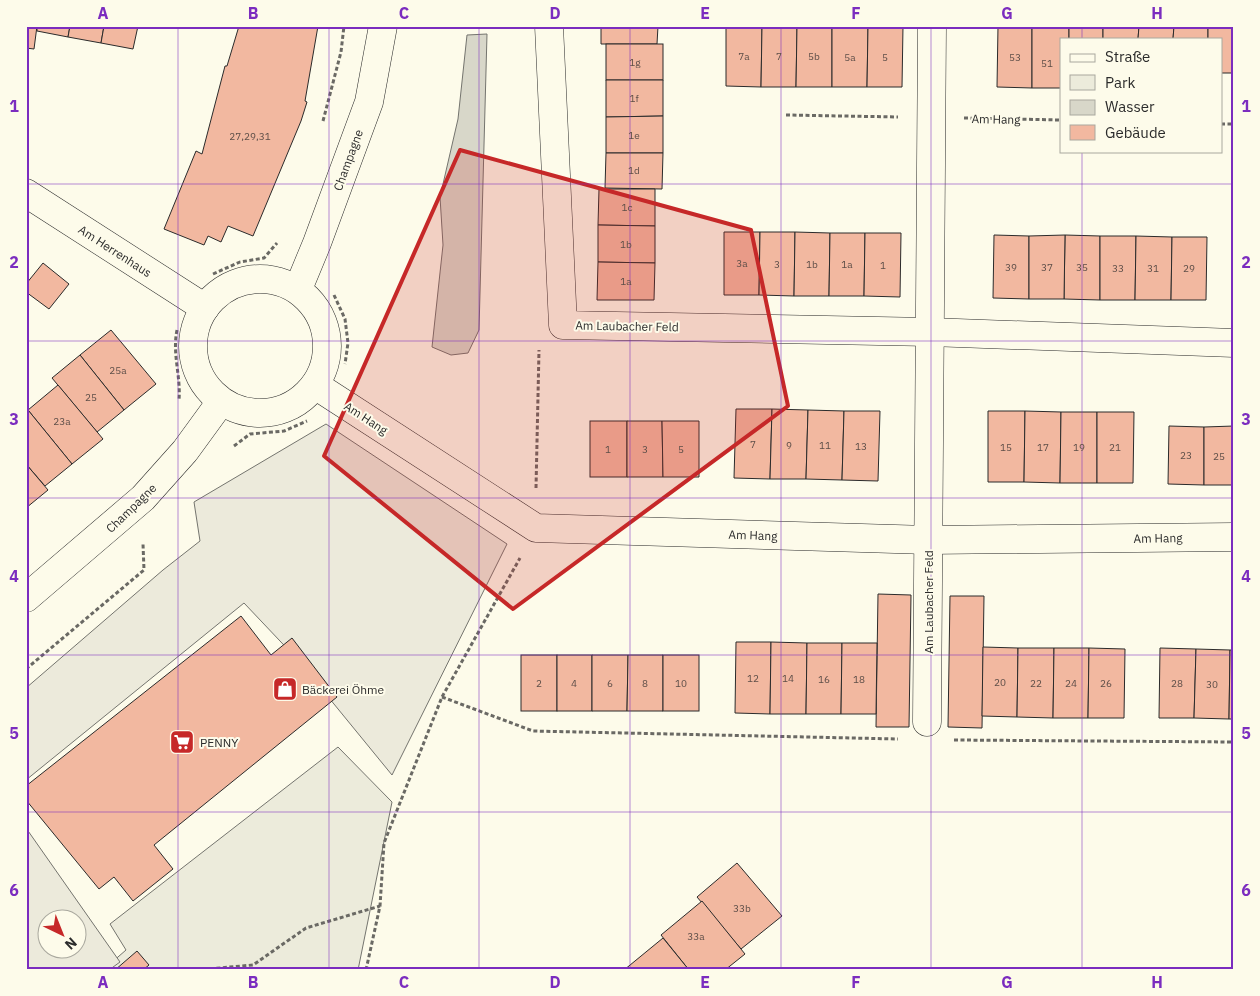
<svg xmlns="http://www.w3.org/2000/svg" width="1260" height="996" font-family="'IBM Plex Sans',sans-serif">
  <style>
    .green { fill: #ecebdb; stroke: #74746e }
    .parking { fill: #eceadb; stroke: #74746e; fill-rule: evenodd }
    .water { fill: #d8d7c9; stroke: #74746e }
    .building { fill: #f2b8a0; stroke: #2b2b2b }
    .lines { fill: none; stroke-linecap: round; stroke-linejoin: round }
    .minor-casing { stroke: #2b2b2b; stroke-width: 29 }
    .path { stroke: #6a6964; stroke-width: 3; stroke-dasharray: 4 2.5; stroke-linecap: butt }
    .minor { stroke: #fdfbea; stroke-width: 28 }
    .marked { fill: #c62828; fill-opacity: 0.2; stroke: #c62828; stroke-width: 4; stroke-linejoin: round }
    .grid { fill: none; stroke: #7b2cbf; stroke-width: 1; stroke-opacity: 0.55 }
    .labels { text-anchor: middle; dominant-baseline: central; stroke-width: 4; stroke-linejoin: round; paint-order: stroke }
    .number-label { font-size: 10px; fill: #5d4e48 }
    .street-label { font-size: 12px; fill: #2b2b2b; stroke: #fdfbea }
    .poi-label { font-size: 12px; fill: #2b2b2b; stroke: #fdfbea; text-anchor: start }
    .neatline { fill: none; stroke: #7b2cbf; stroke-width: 2 }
    .grid-label { font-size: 16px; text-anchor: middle; font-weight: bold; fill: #7b2cbf }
  </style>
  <rect width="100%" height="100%" fill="#fdfbea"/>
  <!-- green -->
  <polygon class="green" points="338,747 392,802 358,970 103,970 126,950 110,924"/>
  <!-- parking -->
  <g class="parking">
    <polygon points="326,424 507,544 392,775 298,660 244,603 26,780 26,688 163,570 200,541 194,502"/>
    <path d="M 26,828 L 120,962 L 109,970 L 26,970 ZM 48,918 L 78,918 L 78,948 L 48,948 Z"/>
  </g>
  <!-- water -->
  <polygon class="water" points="487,34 479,330 468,353 451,355 432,347 443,245 440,197 458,119 467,35"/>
  <!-- building -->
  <g class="building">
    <polygon points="26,26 37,26 34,49 26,48"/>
    <polygon points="37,26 70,26 68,37 37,31"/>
    <polygon points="70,26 104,26 101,43 68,37"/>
    <polygon points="104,26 138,26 133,49 101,43"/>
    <polygon points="239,26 318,26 305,101 307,102 301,121 253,236 228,226 221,242 208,236 204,245 164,229 196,151 202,154 225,66 227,66"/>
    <polygon points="601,26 658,26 657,44 601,44"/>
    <polygon points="726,26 762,26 761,87 726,86"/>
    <polygon points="762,26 797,26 796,87 761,87"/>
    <polygon points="797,26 832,26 832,87 796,87"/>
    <polygon points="832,26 868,26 867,87 832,87"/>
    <polygon points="868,26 903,26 902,87 867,87"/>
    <polygon points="998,26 1032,26 1032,88 997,87"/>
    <polygon points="1032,26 1069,26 1069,39 1061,39 1061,88 1032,88"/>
    <rect x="1069" y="26" width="34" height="13"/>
    <polygon points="1103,26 1139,26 1138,39 1103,39"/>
    <polygon points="1139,26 1174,26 1173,39 1138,39"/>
    <polygon points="1174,26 1208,26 1208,39 1173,39"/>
    <polygon points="1208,26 1234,26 1234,73 1221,73 1221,39 1208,39"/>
    <rect x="606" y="44" width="57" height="36"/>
    <polygon points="606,80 663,80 663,116 606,117"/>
    <polygon points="663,116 663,153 606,153 606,117"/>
    <polygon points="606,153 663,153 662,189 605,188"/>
    <polygon points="599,189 655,189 655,226 598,225"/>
    <polygon points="598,225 655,226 655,263 598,262"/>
    <polygon points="724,232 760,232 759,295 724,295"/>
    <polygon points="760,232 795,232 794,296 759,295"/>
    <polygon points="795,232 830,233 829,296 794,296"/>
    <polygon points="830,233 865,233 864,296 829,296"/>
    <polygon points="865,233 901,233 900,297 864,296"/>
    <polygon points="994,235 1029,236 1029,299 993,298"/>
    <polygon points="1065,235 1100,236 1100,300 1064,299"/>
    <polygon points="1065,235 1064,299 1029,299 1029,236"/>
    <polygon points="1100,236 1136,236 1135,300 1100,300"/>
    <polygon points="1136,236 1172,237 1171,300 1135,300"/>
    <polygon points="1172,237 1207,237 1206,300 1171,300"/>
    <polygon points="598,262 655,263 654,300 597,300"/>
    <polygon points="43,263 69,284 49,309 26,292 26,284"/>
    <polygon points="111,330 156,384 124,410 80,355"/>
    <polygon points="80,355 124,410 97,432 52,378"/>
    <polygon points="58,385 103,439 72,464 28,410"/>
    <polygon points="736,409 772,409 770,479 734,478"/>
    <polygon points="772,409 808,410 806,479 770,479"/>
    <polygon points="28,410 72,464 45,486 26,464"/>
    <polygon points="808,410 844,411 842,480 806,479"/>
    <polygon points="844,411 880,411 878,481 842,480"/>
    <polygon points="988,411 1025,411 1024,482 988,482"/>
    <polygon points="1025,411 1061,412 1060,483 1024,482"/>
    <polygon points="1061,412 1097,412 1097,483 1060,483"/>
    <polygon points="1097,412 1134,412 1133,483 1097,483"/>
    <rect x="590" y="421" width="37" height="56"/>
    <polygon points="627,421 662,421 663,477 627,477"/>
    <polygon points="662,421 699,421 699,477 663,477"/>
    <polygon points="1169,426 1204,427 1204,485 1168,484"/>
    <polygon points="1234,426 1234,485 1204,485 1204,427"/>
    <polygon points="26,464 48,490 26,508"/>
    <polygon points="878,594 911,595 909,727 876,727"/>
    <polygon points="950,596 984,596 982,728 948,727"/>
    <polygon points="241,616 271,655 292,638 337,697 154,845 173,869 133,901 114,877 99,889 26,800 26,786"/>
    <polygon points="736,642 771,642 770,714 735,713"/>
    <polygon points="771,642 807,643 806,714 770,714"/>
    <polygon points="807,643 842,643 841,714 806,714"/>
    <polygon points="842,643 877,643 876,714 841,714"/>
    <polygon points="983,647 1018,648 1017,717 982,716"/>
    <polygon points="1018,648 1054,648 1053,718 1017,717"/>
    <polygon points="1054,648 1089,648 1088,718 1053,718"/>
    <polygon points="1089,648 1125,649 1124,718 1088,718"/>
    <polygon points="1160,648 1196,649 1194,718 1159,718"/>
    <polygon points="1196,649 1230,650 1229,719 1194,718"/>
    <polygon points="1230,650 1234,650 1234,719 1229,719"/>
    <rect x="521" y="655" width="36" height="56"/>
    <rect x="557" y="655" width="35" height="56"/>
    <polygon points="592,655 628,655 627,711 592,711"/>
    <polygon points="628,655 663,655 663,711 627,711"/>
    <rect x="663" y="655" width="36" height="56"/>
    <polygon points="737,863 782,916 741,949 697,897"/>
    <polygon points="702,901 745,954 725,970 689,970 661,935"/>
    <polygon points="663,938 689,970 624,970"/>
    <polygon points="137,951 149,965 143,970 115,970"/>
  </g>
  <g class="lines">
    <defs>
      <g id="minor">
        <polyline points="549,26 563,325 930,332 1234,343"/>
        <polyline points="26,193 205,308"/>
        <circle cx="260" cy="346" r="67"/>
        <polyline points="298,289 317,243 369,102 383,26"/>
        <polyline points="315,385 536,528 928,540 1234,537"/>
        <polyline points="26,598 143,498 185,451 220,403"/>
        <polyline points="927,722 932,26"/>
      </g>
    </defs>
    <!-- minor casing -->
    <use href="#minor" class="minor-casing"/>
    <!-- path -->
    <g class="path">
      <polyline points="786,115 898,117"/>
      <polyline points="964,118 1061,120"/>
      <polyline points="323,121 341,52 344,26"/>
      <polyline points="1221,124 1234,124"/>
      <polyline points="213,274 240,262 264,258 277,243"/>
      <polyline points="334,295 345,319 348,343 345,364"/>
      <path d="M 177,330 C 172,354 181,376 179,400"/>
      <polyline points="234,446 250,434 284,431 307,421"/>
      <polyline points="536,488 539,350"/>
      <polyline points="26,669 144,570 143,544"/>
      <polyline points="442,697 533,731 898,739"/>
      <polyline points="954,740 1234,742"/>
      <polyline points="197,970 253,965 306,928 380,906"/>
      <polyline points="366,970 380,906 384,843 442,697 520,558"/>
    </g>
    <!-- minor -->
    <use href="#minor" class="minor"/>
  </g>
  <!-- marked area -->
  <path class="marked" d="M 460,150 L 751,230 L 788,406 L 513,609 L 324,456 Z"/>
  <!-- grid -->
  <path class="grid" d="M 178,26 L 178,970M 329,26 L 329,970M 479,26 L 479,970M 630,26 L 630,970M 781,26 L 781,970M 931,26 L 931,970M 1082,26 L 1082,39M 1082,151 L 1082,970M 26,184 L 1234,184M 26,341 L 1234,341M 26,498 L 1234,498M 26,655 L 1234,655M 26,812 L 1234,812"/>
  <!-- icons -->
  <defs>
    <symbol id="shop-square" viewBox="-11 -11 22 22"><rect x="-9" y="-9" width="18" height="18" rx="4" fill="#c62828" stroke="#fdfbea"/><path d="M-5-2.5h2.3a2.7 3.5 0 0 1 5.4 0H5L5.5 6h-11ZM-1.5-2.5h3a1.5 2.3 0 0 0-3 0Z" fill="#fff"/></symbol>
    <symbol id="supermarket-square" viewBox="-11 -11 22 22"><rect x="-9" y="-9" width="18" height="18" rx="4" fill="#c62828" stroke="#fdfbea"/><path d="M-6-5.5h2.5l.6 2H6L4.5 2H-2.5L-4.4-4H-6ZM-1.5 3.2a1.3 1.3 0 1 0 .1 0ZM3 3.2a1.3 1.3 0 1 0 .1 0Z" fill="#fff"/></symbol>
  </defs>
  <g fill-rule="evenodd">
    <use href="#shop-square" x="271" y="675" width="28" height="28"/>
    <use href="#supermarket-square" x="168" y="728" width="28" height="28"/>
  </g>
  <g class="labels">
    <!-- number labels -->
    <g class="number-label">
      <text x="744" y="56">7a</text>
      <text x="779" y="56">7</text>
      <text x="814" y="56">5b</text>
      <text x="850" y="57">5a</text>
      <text x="885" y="57">5</text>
      <text x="1015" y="57">53</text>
      <text x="635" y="62">1g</text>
      <text x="1047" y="63">51</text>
      <text x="634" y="98">1f</text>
      <text x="634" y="135">1e</text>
      <text x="250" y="136">27,29,31</text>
      <text x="634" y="170">1d</text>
      <text x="627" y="207">1c</text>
      <text x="626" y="244">1b</text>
      <text x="742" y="263">3a</text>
      <text x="777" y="264">3</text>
      <text x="812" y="264">1b</text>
      <text x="847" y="264">1a</text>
      <text x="883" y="265">1</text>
      <text x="1011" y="267">39</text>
      <text x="1047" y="267">37</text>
      <text x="1082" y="267">35</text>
      <text x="1118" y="268">33</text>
      <text x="1153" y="268">31</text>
      <text x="1189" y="268">29</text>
      <text x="626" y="281">1a</text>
      <text x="118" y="370">25a</text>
      <text x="91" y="397">25</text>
      <text x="62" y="421">23a</text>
      <text x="753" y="444">7</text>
      <text x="789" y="445">9</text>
      <text x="825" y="445">11</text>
      <text x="861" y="446">13</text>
      <text x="1006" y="447">15</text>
      <text x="1043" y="447">17</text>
      <text x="1079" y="447">19</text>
      <text x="1115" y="447">21</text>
      <text x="608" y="449">1</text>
      <text x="645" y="449">3</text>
      <text x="681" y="449">5</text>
      <text x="1186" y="455">23</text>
      <text x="1219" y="456">25</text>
      <text x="753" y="678">12</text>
      <text x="788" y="678">14</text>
      <text x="824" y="679">16</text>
      <text x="859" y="679">18</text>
      <text x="1000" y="682">20</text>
      <text x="539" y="683">2</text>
      <text x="574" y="683">4</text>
      <text x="610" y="683">6</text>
      <text x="645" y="683">8</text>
      <text x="681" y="683">10</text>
      <text x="1036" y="683">22</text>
      <text x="1071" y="683">24</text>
      <text x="1106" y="683">26</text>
      <text x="1177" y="683">28</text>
      <text x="1212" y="684">30</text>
      <text x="742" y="908">33b</text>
      <text x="696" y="936">33a</text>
    </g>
    <!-- street labels -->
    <g class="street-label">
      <text transform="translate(996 119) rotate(1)">Am Hang</text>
      <text transform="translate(348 160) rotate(-70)">Champagne</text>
      <text transform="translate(115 251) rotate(33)">Am Herrenhaus</text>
      <text transform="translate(627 326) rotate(1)">Am Laubacher Feld</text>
      <text transform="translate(366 418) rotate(33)">Am Hang</text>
      <text transform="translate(131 508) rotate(-44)">Champagne</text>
      <text transform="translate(753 535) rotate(2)">Am Hang</text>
      <text transform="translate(1158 538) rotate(-1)">Am Hang</text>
      <text transform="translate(928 602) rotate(-90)">Am Laubacher Feld</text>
    </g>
    <!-- poi labels -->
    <g class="poi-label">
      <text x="302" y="689">Bäckerei Öhme</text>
      <text x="200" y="742">PENNY</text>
    </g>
  </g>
  <!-- border -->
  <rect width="1260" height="996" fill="none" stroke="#fdfbea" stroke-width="55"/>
  <!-- legend -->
  <rect x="1060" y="38" width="162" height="115" fill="#fdfbea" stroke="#a9a89e"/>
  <rect x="1070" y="54" width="25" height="8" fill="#fdfbea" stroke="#a9a89e"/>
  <text x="1105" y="62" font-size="15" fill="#2b2b2b">Straße</text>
  <rect x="1070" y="75" width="25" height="15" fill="#ecebdb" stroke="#a9a89e"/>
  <text x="1105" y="88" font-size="15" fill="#2b2b2b">Park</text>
  <rect x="1070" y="100" width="25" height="15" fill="#d8d7c9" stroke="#a9a89e"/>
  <text x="1105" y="112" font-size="15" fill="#2b2b2b">Wasser</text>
  <rect x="1070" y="125" width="25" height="15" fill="#f2b8a0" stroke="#a9a89e"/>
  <text x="1105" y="138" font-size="15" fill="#2b2b2b">Gebäude</text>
  <!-- north arrow -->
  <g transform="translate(62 934) rotate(137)"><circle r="24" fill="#fdfbea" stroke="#a9a89e"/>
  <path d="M0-4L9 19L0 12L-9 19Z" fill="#c62828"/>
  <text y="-8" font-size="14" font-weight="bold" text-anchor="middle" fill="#2b2b2b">N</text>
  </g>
  <rect x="28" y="28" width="1204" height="940" class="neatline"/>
  <g class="grid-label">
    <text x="103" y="19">A</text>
    <text x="253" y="19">B</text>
    <text x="404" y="19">C</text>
    <text x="555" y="19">D</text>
    <text x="705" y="19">E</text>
    <text x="856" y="19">F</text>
    <text x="1007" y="19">G</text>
    <text x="1157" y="19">H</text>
    <text x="14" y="112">1</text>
    <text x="1246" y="112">1</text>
    <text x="14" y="268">2</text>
    <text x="1246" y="268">2</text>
    <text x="14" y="425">3</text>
    <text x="1246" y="425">3</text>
    <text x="14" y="582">4</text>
    <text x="1246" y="582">4</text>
    <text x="14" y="739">5</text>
    <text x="1246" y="739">5</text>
    <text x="14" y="896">6</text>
    <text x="1246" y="896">6</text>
    <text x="103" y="988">A</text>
    <text x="253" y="988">B</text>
    <text x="404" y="988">C</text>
    <text x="555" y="988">D</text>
    <text x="705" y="988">E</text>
    <text x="856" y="988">F</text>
    <text x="1007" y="988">G</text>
    <text x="1157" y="988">H</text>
  </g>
</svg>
